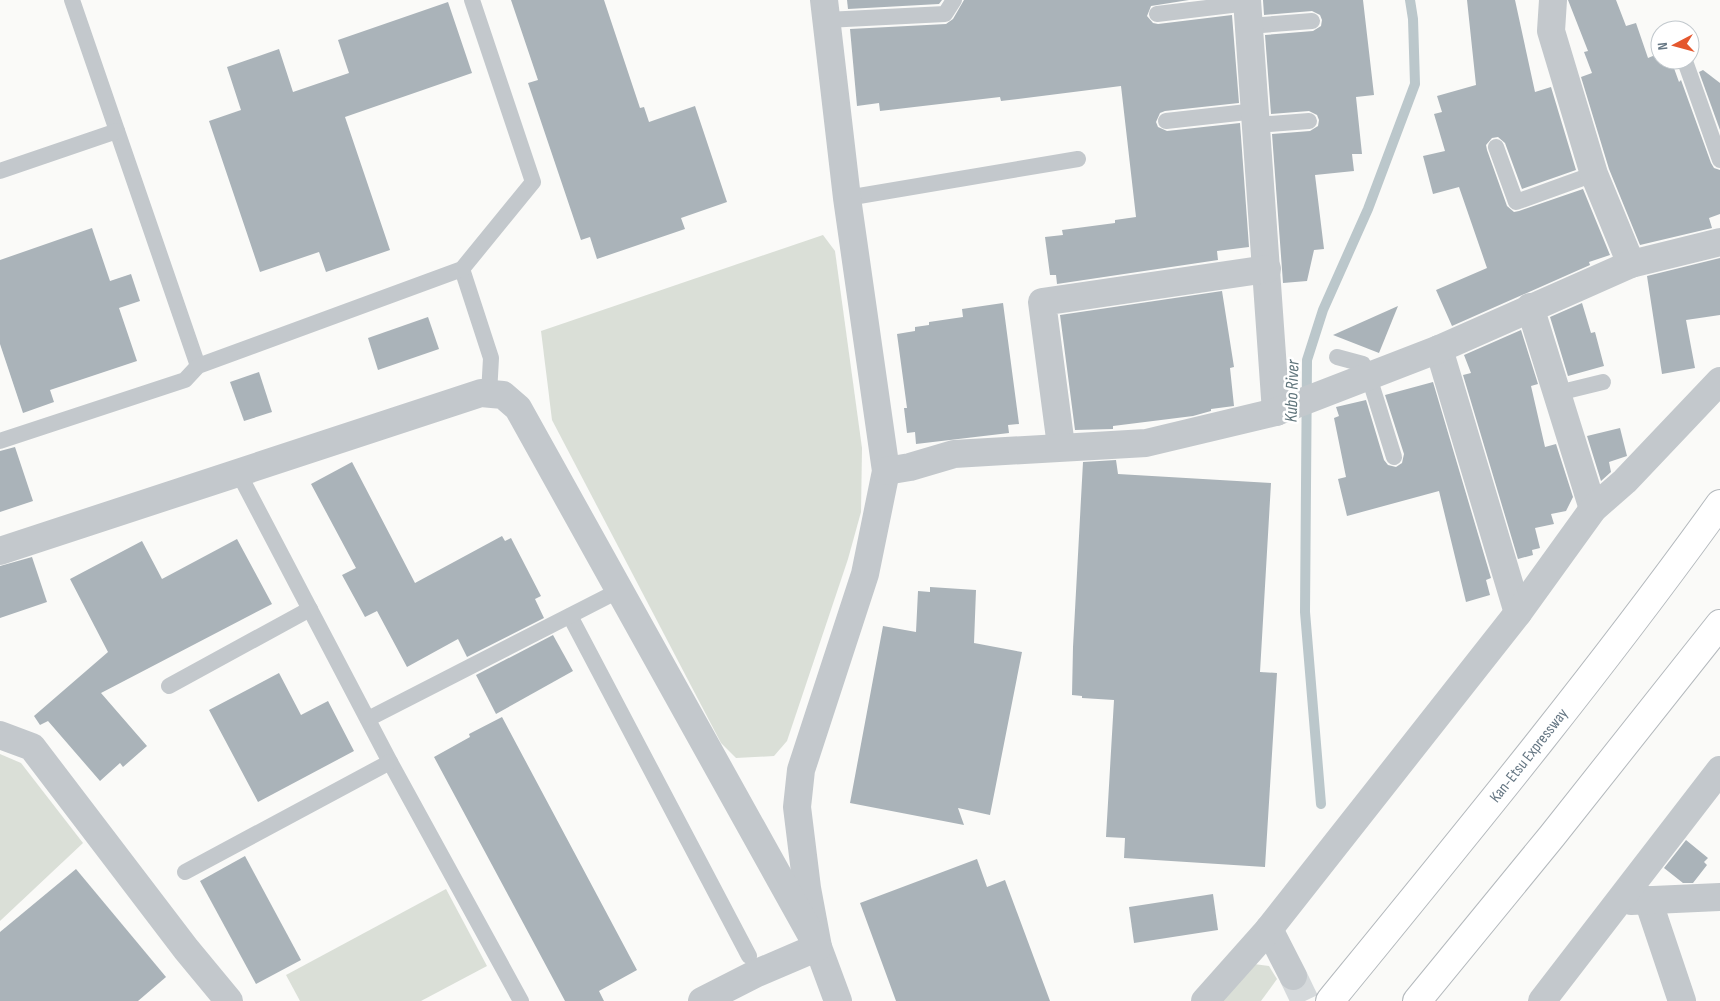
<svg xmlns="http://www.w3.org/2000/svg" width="1720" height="1001" font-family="'Sofia Sans Condensed',sans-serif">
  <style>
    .green { fill: #dadfd7 }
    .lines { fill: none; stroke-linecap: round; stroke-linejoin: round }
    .stream { stroke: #bbc7cb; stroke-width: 10 }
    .building { fill: #aab3b9 }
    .street-tunnel { stroke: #d5d9db; stroke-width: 28; stroke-dasharray: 28 14; stroke-linecap: butt }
    .highway-casing { stroke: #b4b9bd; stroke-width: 30 }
    .lane { stroke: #c3c8cc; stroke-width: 16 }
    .street { stroke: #c3c8cc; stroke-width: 28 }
    .highway { stroke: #fff; stroke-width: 28 }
    .labels { text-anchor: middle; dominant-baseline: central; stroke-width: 5; stroke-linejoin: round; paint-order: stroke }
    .street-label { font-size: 16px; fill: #657683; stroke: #fff }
    .water-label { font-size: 18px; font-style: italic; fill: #60757c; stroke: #fff }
  </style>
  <rect width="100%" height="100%" fill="#fafaf8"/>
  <!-- green -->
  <g class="green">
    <polygon points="823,235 835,251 862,448 861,512 848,559 787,741 774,756 736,758 721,743 552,420 541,331"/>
    <polygon points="0,754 21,763 83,843 0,921"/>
    <polygon points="446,889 487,966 421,1001 300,1001 286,975"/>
    <polygon points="1254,964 1269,966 1277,979 1261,1001 1219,1001"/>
  </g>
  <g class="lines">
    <!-- stream -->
    <polyline class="stream" points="1321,804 1305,612 1307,360 1323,310 1368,209 1415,84 1413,19 1410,0"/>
  </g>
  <!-- building -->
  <g class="building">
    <polygon points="511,0 604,0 640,108 644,107 649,122 695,106 727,202 681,218 685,229 597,259 590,237 581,240 528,83 538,80"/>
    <polygon points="847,0 942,0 939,4 848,9"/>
    <polygon points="964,0 1189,0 1151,6 1147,16 1153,23 1158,24 1232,15 1239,103 1165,111 1160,113 1156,122 1158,127 1167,131 1240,123 1249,247 1217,251 1218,260 1057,284 1056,275 1050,275 1045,237 1063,235 1062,230 1115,223 1115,220 1136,217 1121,86 1001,101 1000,97 880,111 879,103 857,106 850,29 946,24 953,19"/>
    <polygon points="1263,0 1363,0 1374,95 1356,97 1362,154 1352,154 1354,171 1315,175 1324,249 1314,250 1307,281 1283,283 1272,134 1310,131 1318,126 1319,120 1317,115 1309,111 1271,114 1265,35 1313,31 1321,26 1322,20 1320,15 1312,11 1264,15"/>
    <polygon points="1467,0 1515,0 1535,92 1551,87 1576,170 1522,189 1505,143 1498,137 1492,138 1486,145 1487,150 1507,206 1514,212 1519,211 1583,189 1610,255 1589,262 1590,265 1452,326 1436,290 1487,268 1459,187 1433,194 1423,156 1445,151 1434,114 1442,112 1437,96 1476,85"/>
    <polygon points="1568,0 1616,0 1626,26 1636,23 1648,58 1660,53 1660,60 1671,60 1679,82 1681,80 1711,163 1714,168 1720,170 1720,214 1709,218 1712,228 1640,245 1609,169 1581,77 1592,73 1584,52 1588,51"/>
    <polygon points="448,2 472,73 345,117 390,250 326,272 319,252 260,272 209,121 241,110 227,67 279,49 293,92 349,73 338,40"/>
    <polygon points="1703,70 1720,83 1720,130 1699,72"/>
    <polygon points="92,228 110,281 131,274 140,301 119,308 137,361 50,390 54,402 23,413 0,344 0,260"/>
    <polygon points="1720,258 1720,315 1686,320 1695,368 1662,374 1647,276"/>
    <polygon points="1222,291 1234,367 1230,368 1234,406 1211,409 1211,411 1193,416 1113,426 1113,429 1075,430 1060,315"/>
    <polygon points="1003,303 1019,424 1008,425 1009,433 916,444 915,432 907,433 904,408 907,408 897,334 915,331 915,327 929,325 929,322 963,317 962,309"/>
    <polygon points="1582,303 1591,333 1595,332 1604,366 1568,376 1550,317"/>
    <polygon points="1398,306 1379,353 1333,335"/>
    <polygon points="428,317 439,349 378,370 368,338"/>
    <polygon points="1521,330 1538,384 1531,386 1545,447 1556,444 1573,497 1566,511 1551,514 1554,524 1535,528 1540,548 1532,550 1533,555 1518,559 1463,375 1471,373 1464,355"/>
    <polygon points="259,372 272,412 244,421 230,382"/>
    <polygon points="1433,382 1491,578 1486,580 1490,595 1466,602 1439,491 1347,516 1338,479 1346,477 1334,418 1339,416 1336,407 1366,400 1384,460 1388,465 1396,467 1402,463 1404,454 1385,395"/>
    <polygon points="1620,428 1627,456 1609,462 1611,472 1601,481 1587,436"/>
    <polygon points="15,447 33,501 0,512 0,451"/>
    <polygon points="1116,460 1118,474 1271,483 1260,672 1277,673 1265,867 1124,858 1125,838 1106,837 1114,700 1082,698 1082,696 1072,695 1073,647 1083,462"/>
    <polygon points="352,462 415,583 502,536 505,541 511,538 541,596 535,599 544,618 467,657 458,639 407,667 377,611 365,617 342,575 356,568 311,484"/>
    <polygon points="237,539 272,604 101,693 147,746 123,767 120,763 100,781 48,721 40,725 34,716 108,652 70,579 142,541 162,579"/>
    <polygon points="32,557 47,602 0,618 0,566"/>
    <polygon points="930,587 976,590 974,643 1022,652 990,815 958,808 964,825 850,803 883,626 916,632 918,591 930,592"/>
    <polygon points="553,635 573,671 496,714 476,675"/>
    <polygon points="279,673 301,715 328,701 354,751 258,802 209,710"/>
    <polygon points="502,717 637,970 599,991 604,1001 565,1001 434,757 470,737 469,734"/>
    <polygon points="1686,840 1708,858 1704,862 1707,865 1693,883 1683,883 1664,868"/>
    <polygon points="245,856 301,960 256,984 200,881"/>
    <polygon points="977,859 987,887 1005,880 1050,1001 896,1001 860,903"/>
    <polygon points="76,869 166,977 138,1001 0,1001 0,932"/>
    <polygon points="1213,894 1218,930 1134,943 1129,907"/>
  </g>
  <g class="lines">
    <!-- street-tunnel -->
    <polyline class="street-tunnel" points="1293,976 1305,1001"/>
    <defs>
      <g id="highway">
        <path id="s1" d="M 1330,1001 C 1463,838 1597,675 1720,504"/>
        <polyline points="1417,1001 1552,836 1720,624"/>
      </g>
    </defs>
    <!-- highway casing -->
    <use href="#highway" class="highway-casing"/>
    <!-- lane -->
    <g class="lane">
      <polyline points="72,0 198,366"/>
      <polyline points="1157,14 1248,3"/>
      <polyline points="826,20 945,14 954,0"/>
      <polyline points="1249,26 1312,21"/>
      <polyline points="1686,64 1720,160"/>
      <polyline points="1166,121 1256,111"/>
      <polyline points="1257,125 1309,121"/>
      <polyline points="1496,147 1516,202 1594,174"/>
      <polyline points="0,171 117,131"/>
      <polyline points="847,198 1078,159"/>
      <polyline points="462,269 491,358 489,394"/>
      <polyline points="1337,357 1363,364 1369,377 1394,457"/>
      <polyline points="1558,393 1603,382"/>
      <polyline points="0,441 185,380 198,366 462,269 533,182 472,0"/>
      <polyline points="238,472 390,762 521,1001"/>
      <polyline points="570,616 749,956"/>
      <polyline points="169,686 310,609"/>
      <polyline points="368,719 620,590"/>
      <polyline points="185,872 390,762"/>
    </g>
    <!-- street -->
    <g class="street">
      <polyline points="824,0 847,198 886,471 865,574 801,770 797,807 807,888 818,947 838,1001"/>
      <polyline points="1247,0 1276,412"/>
      <polyline points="1553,0 1551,31 1594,174 1631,264"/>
      <polyline points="1530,307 1593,509"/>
      <polyline points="1439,349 1518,613"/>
      <polyline points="1061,446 1042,302 1267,269"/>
      <polyline points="886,471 910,467 954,454 1146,443 1276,412 1439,349 1631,264 1720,242"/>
      <polyline points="0,551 481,393 503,395 518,408 818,947 757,973 702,1001"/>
      <polyline points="0,735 32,747 186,949 229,1001"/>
      <polyline points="1648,900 1682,1001"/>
      <polyline points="1631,901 1720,897"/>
      <polyline points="1269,929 1293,976"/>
      <polyline points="1205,1001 1269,929 1518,613 1593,509 1625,481 1720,381"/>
      <polyline points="1542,1001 1720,770"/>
    </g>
    <!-- highway -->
    <use href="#highway" class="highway"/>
  </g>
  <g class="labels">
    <!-- street labels -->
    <g class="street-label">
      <text stroke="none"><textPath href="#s1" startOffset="316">Kan-Etsu Expressway</textPath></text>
    </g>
    <!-- water labels -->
    <g class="water-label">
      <text transform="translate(1292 391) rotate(-88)">Kubo River</text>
    </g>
  </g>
  <!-- north arrow -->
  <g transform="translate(1675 45) rotate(264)"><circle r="24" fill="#ffffff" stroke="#c1c8cd"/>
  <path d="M0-4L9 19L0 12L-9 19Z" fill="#e4572e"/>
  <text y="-8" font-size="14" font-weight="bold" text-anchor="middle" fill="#657683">N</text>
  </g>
</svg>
